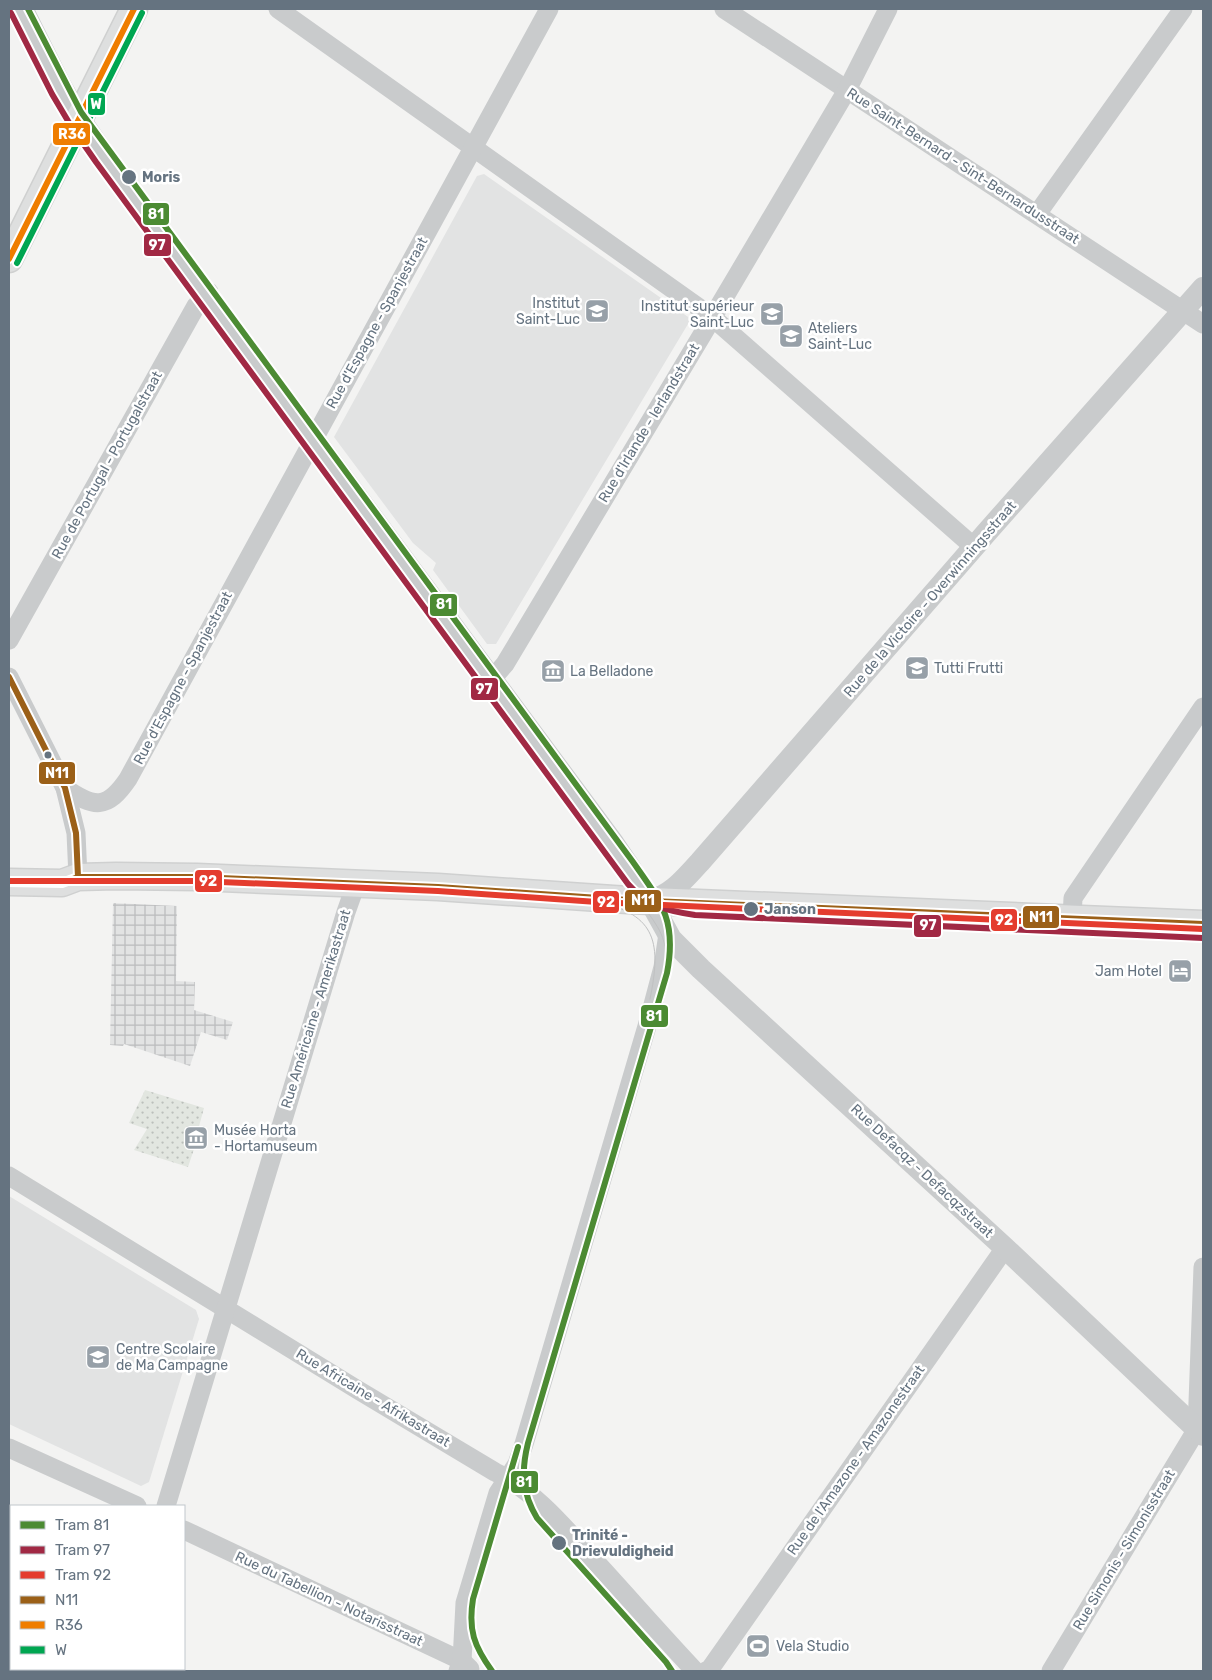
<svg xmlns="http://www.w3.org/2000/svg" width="1212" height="1680" font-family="Rubik,sans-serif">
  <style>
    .built { fill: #e2e3e3 }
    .industrial { fill: url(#industrial-grid) }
    .garden { fill: url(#garden-dots) }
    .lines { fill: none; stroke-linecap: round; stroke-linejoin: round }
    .secondary-casing { stroke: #cfd0d0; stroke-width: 29 }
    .minor { stroke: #c9cbcc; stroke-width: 19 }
    .tertiary { stroke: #c9cbcc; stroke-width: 22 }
    .secondary { stroke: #dedfdf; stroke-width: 26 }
    .tram { stroke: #c0c1c2; stroke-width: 1 }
    .bus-1-casing { stroke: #fff; stroke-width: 10 }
    .bus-2-casing { stroke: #fff; stroke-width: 10 }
    .bus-3-casing { stroke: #fff; stroke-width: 10 }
    .bus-1 { stroke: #9b6018; stroke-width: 6 }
    .bus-2 { stroke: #ef7d00; stroke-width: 6 }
    .bus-3 { stroke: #00a651; stroke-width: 6 }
    .tram-1-casing { stroke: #fff; stroke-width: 10 }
    .tram-2-casing { stroke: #fff; stroke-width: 10 }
    .tram-3-casing { stroke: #fff; stroke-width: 10 }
    .tram-1 { stroke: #4c8b33; stroke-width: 6 }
    .tram-2 { stroke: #a12944; stroke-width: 6 }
    .tram-3 { stroke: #e43c2e; stroke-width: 6 }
    .stop-dot { fill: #657380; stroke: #fff; stroke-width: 2 }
    .labels { text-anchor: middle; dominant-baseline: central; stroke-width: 5; stroke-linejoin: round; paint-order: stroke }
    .street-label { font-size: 14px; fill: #657380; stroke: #fff }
    .stop-label { font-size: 14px; font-weight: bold; fill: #657380; stroke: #fff; text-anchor: start }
    .poi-label { font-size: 14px; fill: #657380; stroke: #fff; text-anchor: start }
    .line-badge { stroke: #fff; stroke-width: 2 }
    .badge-label { font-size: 14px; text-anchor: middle; font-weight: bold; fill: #fff }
  </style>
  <defs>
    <pattern id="industrial-grid" width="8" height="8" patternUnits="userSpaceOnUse" patternTransform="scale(1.25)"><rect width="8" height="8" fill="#e2e3e3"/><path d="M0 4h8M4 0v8" fill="none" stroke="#bbbcbd"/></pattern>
    <pattern id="garden-dots" width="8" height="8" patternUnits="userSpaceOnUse" patternTransform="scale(1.25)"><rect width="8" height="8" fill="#e2e6e0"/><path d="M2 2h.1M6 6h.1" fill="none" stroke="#bbbfbb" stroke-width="1.8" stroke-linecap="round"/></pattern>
  </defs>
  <rect width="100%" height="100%" fill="#f3f3f2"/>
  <!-- built -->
  <g class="built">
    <polygon points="484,174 691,319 496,644 487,644 433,570 436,563 413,543 334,437 477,176"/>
    <polygon points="9,1196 196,1310 199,1319 149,1482 141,1486 9,1424"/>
  </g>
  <!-- industrial -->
  <polygon class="industrial" points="113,903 177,906 176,981 195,982 194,1010 233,1022 227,1040 201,1032 190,1066 124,1044 123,1046 110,1045"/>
  <!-- garden -->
  <polygon class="garden" points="145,1090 204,1108 198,1130 200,1131 188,1167 134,1150 147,1129 129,1123"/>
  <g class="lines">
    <defs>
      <g id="secondary">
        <polyline points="9,259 134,9"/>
        <polyline points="9,882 62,883 78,877 116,876 197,877 438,887 628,900 1203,924"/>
      </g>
    </defs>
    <!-- secondary casing -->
    <use href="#secondary" class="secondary-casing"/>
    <!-- minor -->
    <g class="minor">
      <polyline points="24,9 62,85 80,117 119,173 615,843 632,868 650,901"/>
      <polyline points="278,9 712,317 974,547"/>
      <polyline points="724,9 1203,324"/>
      <polyline points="1037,214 1183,9"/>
      <polyline points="9,640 196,306 209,292"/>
      <polyline points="9,677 65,788 76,833 78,877"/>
      <polyline points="493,678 505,664 702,335 847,90 888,9"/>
      <path d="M 65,788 C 94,808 107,810 128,779 L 549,9"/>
      <polyline points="1072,919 1073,898 1203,707"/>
      <path d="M 9,1176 L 358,1390 L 495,1472 C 535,1491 565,1528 594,1560 C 628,1597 661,1635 695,1671"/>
      <polyline points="9,1448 137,1506"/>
      <polyline points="166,1506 346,912 356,884"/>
      <polyline points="184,1530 462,1661 470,1669"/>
      <polyline points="116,1671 116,1669"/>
      <polyline points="458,1671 462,1661 465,1603 498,1493 517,1464 524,1444 650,1016 663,967 668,934"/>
      <polyline points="706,1671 710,1669 1005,1248"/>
      <polyline points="1051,1671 1197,1429 1203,1267"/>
    </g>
    <!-- tertiary -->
    <path class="tertiary" d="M 1203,288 L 987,532 L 700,862 C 684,879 673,894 650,901 L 671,939 L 701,969 L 1005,1248 L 1203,1435"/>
    <!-- secondary -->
    <use href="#secondary" class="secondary"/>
    <!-- tram -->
    <g class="tram">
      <path d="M 602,894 C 614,896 626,897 636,903 C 645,908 650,915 655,923 C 668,942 668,961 664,983"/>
      <path d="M 597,902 C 658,914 661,945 650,999"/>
    </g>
    <defs>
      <g id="bus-1">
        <polyline points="9,677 65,788 76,833 78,877"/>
        <polyline points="9,882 62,883 78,877 197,877 438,887 628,900 1203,924"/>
      </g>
      <polyline id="bus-2" points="9,259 134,9"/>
      <polyline id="bus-3" points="17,263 142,13"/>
    </defs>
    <!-- bus-1 casing -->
    <use href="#bus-1" class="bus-1-casing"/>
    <!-- bus-2 casing -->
    <use href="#bus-2" class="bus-2-casing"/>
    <!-- bus-3 casing -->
    <use href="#bus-3" class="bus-3-casing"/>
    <!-- bus-1 -->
    <use href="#bus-1" class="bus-1"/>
    <!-- bus-2 -->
    <use href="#bus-2" class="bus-2"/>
    <!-- bus-3 -->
    <use href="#bus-3" class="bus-3"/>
    <defs>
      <g id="tram-1">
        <path d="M 28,9 L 81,112 L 633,862 C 662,903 677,921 667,973 L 528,1443 C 521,1471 522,1493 537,1518 L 666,1662 L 672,1671"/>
        <path d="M 492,1671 C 474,1646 468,1630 473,1599 L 518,1447"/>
      </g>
      <path id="tram-2" d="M 11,13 L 52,94 L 71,126 L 96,162 L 628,884 C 647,906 667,911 695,915 L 1203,938"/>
      <polyline id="tram-3" points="9,881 197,881 438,891 597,902 1203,929"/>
    </defs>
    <!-- tram-1 casing -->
    <use href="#tram-1" class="tram-1-casing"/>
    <!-- tram-2 casing -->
    <use href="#tram-2" class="tram-2-casing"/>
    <!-- tram-3 casing -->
    <use href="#tram-3" class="tram-3-casing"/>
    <!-- tram-1 -->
    <use href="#tram-1" class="tram-1"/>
    <!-- tram-2 -->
    <use href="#tram-2" class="tram-2"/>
    <!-- tram-3 -->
    <use href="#tram-3" class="tram-3"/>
  </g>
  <!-- icons -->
  <defs>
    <symbol id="school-square" viewBox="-11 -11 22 22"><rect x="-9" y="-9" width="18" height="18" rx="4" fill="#97a0a8" stroke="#fff"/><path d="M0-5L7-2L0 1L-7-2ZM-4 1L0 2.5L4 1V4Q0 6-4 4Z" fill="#fff"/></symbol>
    <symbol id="university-square" viewBox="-11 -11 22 22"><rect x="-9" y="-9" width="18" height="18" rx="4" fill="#97a0a8" stroke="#fff"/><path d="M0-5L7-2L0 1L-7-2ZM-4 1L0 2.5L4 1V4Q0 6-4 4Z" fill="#fff"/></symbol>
    <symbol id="museum-square" viewBox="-11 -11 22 22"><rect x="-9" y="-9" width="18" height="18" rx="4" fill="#97a0a8" stroke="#fff"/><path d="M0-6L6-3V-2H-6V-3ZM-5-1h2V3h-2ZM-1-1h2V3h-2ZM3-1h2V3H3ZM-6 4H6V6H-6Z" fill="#fff"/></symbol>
    <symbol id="hotel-square" viewBox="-11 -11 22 22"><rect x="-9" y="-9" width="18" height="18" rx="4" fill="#97a0a8" stroke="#fff"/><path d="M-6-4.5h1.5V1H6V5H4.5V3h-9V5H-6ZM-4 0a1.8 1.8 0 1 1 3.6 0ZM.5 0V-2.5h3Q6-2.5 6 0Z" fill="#fff"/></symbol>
    <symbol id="stadium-square" viewBox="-11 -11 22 22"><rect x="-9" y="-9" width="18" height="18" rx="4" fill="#97a0a8" stroke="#fff"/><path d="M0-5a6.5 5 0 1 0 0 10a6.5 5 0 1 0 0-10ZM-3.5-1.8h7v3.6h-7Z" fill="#fff"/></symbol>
  </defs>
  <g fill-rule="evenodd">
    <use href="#school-square" x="583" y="297" width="28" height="28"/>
    <use href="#university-square" x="758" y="300" width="28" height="28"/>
    <use href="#university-square" x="777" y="322" width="28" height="28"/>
    <use href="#school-square" x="903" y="654" width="28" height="28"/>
    <use href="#museum-square" x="539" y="657" width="28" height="28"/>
    <use href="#hotel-square" x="1166" y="957" width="28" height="28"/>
    <use href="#museum-square" x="182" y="1124" width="28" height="28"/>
    <use href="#school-square" x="84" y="1343" width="28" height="28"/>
    <use href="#stadium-square" x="744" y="1632" width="28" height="28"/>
  </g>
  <!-- markers -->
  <g class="stop-dot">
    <circle cx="129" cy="177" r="8"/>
    <circle cx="48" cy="755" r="4.5"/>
    <circle cx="751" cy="909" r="8"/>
    <circle cx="559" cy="1543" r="8"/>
  </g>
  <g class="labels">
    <!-- street labels -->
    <g class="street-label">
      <text transform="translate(963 166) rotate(33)">Rue Saint-Bernard - Sint-Bernardusstraat</text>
      <text transform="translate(377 323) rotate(-61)">Rue d'Espagne - Spanjestraat</text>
      <text transform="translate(649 423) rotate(-59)">Rue d'Irlande - Ierlandstraat</text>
      <text transform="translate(107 465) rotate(-61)">Rue de Portugal - Portugalstraat</text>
      <text transform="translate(930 599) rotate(-49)">Rue de la Victoire - Overwinningsstraat</text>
      <text transform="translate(183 678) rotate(-62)">Rue d'Espagne - Spanjestraat</text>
      <text transform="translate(316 1009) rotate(-73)">Rue Américaine - Amerikastraat</text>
      <text transform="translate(922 1171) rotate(43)">Rue Defacqz - Defacqzstraat</text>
      <text transform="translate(373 1398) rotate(31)">Rue Africaine - Afrikastraat</text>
      <text transform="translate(856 1460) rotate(-55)">Rue de l'Amazone - Amazonestraat</text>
      <text transform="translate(1124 1550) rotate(-59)">Rue Simonis - Simonisstraat</text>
      <text transform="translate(329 1599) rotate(25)">Rue du Tabellion - Notarisstraat</text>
    </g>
    <!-- stop labels -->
    <g class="stop-label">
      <text x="142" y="177">Moris</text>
      <text x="764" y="909">Janson</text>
      <text x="572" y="1535">Trinité -<tspan x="572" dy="16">Drievuldigheid</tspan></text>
    </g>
    <!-- poi labels -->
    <g class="poi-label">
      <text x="580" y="303" text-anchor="end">Institut<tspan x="580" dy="16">Saint-Luc</tspan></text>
      <text x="754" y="306" text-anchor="end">Institut supérieur<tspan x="754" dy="16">Saint-Luc</tspan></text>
      <text x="808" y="328">Ateliers<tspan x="808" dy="16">Saint-Luc</tspan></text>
      <text x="934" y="668">Tutti Frutti</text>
      <text x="570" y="671">La Belladone</text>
      <text x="1162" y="971" text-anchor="end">Jam Hotel</text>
      <text x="214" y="1130">Musée Horta<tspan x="214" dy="16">- Hortamuseum</tspan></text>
      <text x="116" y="1349">Centre Scolaire<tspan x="116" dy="16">de Ma Campagne</tspan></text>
      <text x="776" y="1646">Vela Studio</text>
    </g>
  </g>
  <g class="line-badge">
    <rect x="87" y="92" width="19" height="24" rx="5" fill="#00a651"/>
    <rect x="52" y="122" width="39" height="24" rx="5" fill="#ef7d00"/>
    <rect x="142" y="202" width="28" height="24" rx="5" fill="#4c8b33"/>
    <rect x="143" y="233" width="29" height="24" rx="5" fill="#a12944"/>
    <rect x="429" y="593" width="29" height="24" rx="5" fill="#4c8b33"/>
    <rect x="470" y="677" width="29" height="24" rx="5" fill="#a12944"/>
    <rect x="38" y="761" width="38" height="24" rx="5" fill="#9b6018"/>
    <rect x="194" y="869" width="29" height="24" rx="5" fill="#e43c2e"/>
    <rect x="624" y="889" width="38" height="24" rx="5" fill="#9b6018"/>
    <rect x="592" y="890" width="28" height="24" rx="5" fill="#e43c2e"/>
    <rect x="1022" y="905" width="38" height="24" rx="5" fill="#9b6018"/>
    <rect x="990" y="908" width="28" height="24" rx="5" fill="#e43c2e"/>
    <rect x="913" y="914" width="29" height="24" rx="5" fill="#a12944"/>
    <rect x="640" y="1004" width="29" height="24" rx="5" fill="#4c8b33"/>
    <rect x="510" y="1470" width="29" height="24" rx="5" fill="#4c8b33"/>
  </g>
  <g class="badge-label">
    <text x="96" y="109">W</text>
    <text x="72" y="139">R36</text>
    <text x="156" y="219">81</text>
    <text x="157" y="250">97</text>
    <text x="444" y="609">81</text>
    <text x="484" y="694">97</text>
    <text x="57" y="778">N11</text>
    <text x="208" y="886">92</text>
    <text x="643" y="905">N11</text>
    <text x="606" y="907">92</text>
    <text x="1041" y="922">N11</text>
    <text x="1004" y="925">92</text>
    <text x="928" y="930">97</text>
    <text x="654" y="1021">81</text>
    <text x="524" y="1487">81</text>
  </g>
  <!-- border -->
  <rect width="1212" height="1680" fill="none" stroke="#657380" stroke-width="20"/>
  <!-- legend -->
  <rect x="10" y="1505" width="175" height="165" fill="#ffffff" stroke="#c1c7cc"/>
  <rect x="20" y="1521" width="25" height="8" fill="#4c8b33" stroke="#c1c7cc"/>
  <text x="55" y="1530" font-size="15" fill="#657380">Tram 81</text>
  <rect x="20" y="1546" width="25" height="8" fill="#a12944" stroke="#c1c7cc"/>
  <text x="55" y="1555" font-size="15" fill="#657380">Tram 97</text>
  <rect x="20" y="1571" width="25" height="8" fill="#e43c2e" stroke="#c1c7cc"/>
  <text x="55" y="1580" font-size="15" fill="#657380">Tram 92</text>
  <rect x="20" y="1596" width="25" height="8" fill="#9b6018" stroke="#c1c7cc"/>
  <text x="55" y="1605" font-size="15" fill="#657380">N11</text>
  <rect x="20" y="1621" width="25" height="8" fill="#ef7d00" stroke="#c1c7cc"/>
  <text x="55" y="1630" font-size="15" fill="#657380">R36</text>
  <rect x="20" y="1646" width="25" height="8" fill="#00a651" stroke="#c1c7cc"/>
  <text x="55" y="1655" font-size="15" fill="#657380">W</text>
</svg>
